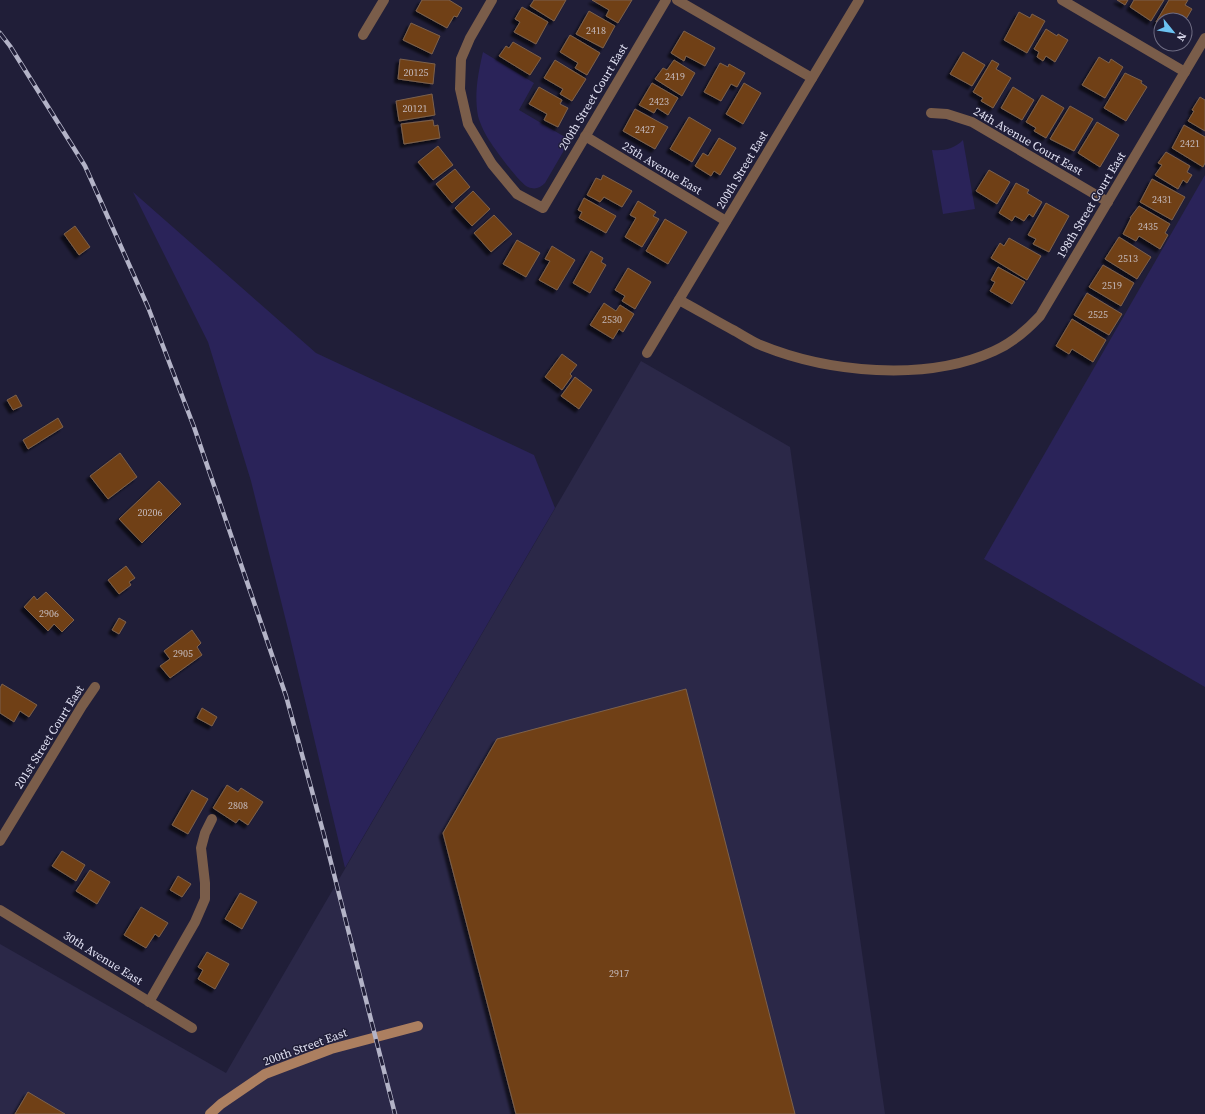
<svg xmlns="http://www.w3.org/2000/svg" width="1205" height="1114" font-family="'Source Serif 4',serif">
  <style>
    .built { fill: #2b2848 }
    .green { fill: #2a2359 }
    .building { fill: #6f4117; stroke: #7d614c; filter: url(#shadow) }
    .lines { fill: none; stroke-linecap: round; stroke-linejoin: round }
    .street { stroke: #7a5d4a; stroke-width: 10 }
    .secondary { stroke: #ac7f60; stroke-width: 10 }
    .rail-casing { stroke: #b3b3c7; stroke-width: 4.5 }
    .rail { stroke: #201e38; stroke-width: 3; stroke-dasharray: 9; stroke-linecap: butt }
    .labels { text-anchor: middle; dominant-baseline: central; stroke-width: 3; stroke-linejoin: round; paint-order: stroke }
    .number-label { font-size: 10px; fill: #c5babd }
    .street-label { font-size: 12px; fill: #e2e2f4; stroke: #201e38 }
  </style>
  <defs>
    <filter id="shadow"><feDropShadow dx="-3.5" dy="3.5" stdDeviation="1" flood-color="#0009"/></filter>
  </defs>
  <rect width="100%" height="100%" fill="#201e38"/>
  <!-- built -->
  <polygon class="built" points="641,361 790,447 885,1114 0,1114 0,944 226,1073"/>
  <!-- green -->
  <g class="green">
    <path d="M 483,52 L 534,83 L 519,110 L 570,140 L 545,183 C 540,188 535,190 528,187 C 521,185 496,151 491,143 C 486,136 480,124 478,116 C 474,94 478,74 483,52 Z"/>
    <path d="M 963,140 L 975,209 L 943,214 L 932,150 C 944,151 954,149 963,140 Z"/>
    <polygon points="1205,175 1205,687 984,559"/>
    <polygon points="133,192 316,353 534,455 555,508 345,868 288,629 251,481 208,342"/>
  </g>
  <!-- building -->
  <g class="building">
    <polygon points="422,0 449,0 462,8 457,17 454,16 447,28 416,11"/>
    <polygon points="534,0 566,0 554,21 530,6"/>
    <polygon points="592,0 632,0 618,23 606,16 609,10"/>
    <polygon points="1117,0 1128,0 1125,5"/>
    <polygon points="1134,0 1164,0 1151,21 1130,7"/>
    <polygon points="1169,0 1188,0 1185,5 1192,9 1185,21 1185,20 1161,20 1161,25 1156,22"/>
    <polygon points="522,7 548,22 536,44 514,32 520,22 515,19"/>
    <polygon points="589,11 615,26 603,48 576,34"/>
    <polygon points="1019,12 1030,18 1032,14 1045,21 1027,53 1004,40"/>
    <polygon points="411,23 440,36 432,54 403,40"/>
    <polygon points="1046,29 1057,36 1058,34 1068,40 1055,62 1046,56 1043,61 1037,57 1039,52 1034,49"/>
    <polygon points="684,31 715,48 705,66 686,56 684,61 671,53"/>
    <polygon points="570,35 600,53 587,75 575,68 578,63 560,52"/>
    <polygon points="513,42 541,58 530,75 499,56 506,46 509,48"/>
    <polygon points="963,52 985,65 972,86 950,74"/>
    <polygon points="1099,57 1109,63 1111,59 1123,67 1105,98 1082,85"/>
    <polygon points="400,59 435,64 433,84 398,79"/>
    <polygon points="555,60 586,79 572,101 560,94 563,89 544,78"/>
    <polygon points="674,60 695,73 682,96 655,79 663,68 667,70"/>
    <polygon points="992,60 999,64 996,69 1011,78 993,108 981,101 983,98 973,92"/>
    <polygon points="720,63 728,67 729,64 745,73 737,87 731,84 721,101 704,92"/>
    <polygon points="1125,73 1142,81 1141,83 1147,87 1126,121 1104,108"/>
    <polygon points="652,83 678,98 668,115 657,108 654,113 639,105"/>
    <polygon points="744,83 761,93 743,124 726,114"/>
    <polygon points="539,87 562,100 560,104 568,108 558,127 544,120 547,114 529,104"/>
    <polygon points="1013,87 1034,100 1022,120 1001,108"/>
    <polygon points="432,94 435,115 399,121 396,101"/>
    <polygon points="1042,95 1064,108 1046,138 1034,131 1036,128 1026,122"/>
    <polygon points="1200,97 1205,100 1205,131 1188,121 1194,111 1192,110"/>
    <polygon points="1070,106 1093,119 1074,151 1050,139"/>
    <polygon points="635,109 668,127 655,149 623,131"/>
    <polygon points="689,117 711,130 692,162 670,149"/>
    <polygon points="433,120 434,126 438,125 440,138 404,144 401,124"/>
    <polygon points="1097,122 1119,135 1100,167 1078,153"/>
    <polygon points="1184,125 1205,137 1205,163 1203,167 1172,148"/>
    <polygon points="719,138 736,148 720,175 714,171 711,176 695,166 703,153 708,156"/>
    <polygon points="438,146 453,165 433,180 418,162"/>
    <polygon points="1166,152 1190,166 1187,172 1192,175 1187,183 1183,180 1178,189 1155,175 1162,165 1158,163"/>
    <polygon points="455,169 470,187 452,203 436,184"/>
    <polygon points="989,170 1010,182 997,204 976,191"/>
    <polygon points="603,175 632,191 622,207 604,197 600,202 587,195 596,178 601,180"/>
    <polygon points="1152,179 1185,197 1172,220 1140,202"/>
    <polygon points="1016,183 1029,190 1027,193 1042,202 1033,217 1029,214 1024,221 1015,216 1012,221 999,213"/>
    <polygon points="473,191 490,209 472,226 455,208"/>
    <polygon points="584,198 616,216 606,233 579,218 582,212 578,210"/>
    <polygon points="638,201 656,212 653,216 659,219 642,247 625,237 636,218 630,215"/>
    <polygon points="1046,203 1069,216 1049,252 1033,244 1036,239 1028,235"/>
    <polygon points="1139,206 1170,224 1165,233 1168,235 1160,249 1139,236 1136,241 1123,234 1131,218 1130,218"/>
    <polygon points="494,215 512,234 491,252 474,233"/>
    <polygon points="665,219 687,232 668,264 646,251"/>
    <polygon points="75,226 90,247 79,255 64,234"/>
    <polygon points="1119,237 1151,257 1137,279 1105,259"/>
    <polygon points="1009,238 1041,256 1027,280 991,258 1000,243 1004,246"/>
    <polygon points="517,240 540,253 526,277 503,264"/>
    <polygon points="552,246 575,260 557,290 539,280 550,261 545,259"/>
    <polygon points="591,251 603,258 601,262 606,265 590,293 573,283"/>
    <polygon points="1103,265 1134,283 1121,306 1089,287"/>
    <polygon points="998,267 1025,282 1012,304 990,291 995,282 991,280"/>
    <polygon points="628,268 651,282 635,309 622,301 625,296 615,290"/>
    <polygon points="1087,293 1122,314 1109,335 1074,315"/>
    <polygon points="604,303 616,311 620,305 634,314 623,332 619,329 613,339 590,325"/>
    <polygon points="1072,319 1106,340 1093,362 1072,349 1069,354 1056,346"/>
    <polygon points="562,354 577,365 570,374 572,376 562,390 545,377"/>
    <polygon points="575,377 592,390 579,409 561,396"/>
    <polygon points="16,395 22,406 13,410 7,400"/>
    <polygon points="58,418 63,427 28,449 23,440"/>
    <polygon points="120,453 137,477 108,499 90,476"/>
    <polygon points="159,481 181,504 142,543 119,519"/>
    <polygon points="126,566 135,578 129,582 131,585 119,594 108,580"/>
    <polygon points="46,592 74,620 62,632 54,624 48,631 24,607 34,596 37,600"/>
    <polygon points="119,618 126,622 119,634 112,630"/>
    <polygon points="192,630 201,643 197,647 202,655 170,678 160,666 170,659 164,651"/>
    <polygon points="2,684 37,705 29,717 20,711 14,722 0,713 0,688"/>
    <polygon points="686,689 795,1114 516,1114 443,833 497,739"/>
    <polygon points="202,708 217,717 212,726 197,718"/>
    <polygon points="227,785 238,792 241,788 263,802 248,825 239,819 236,823 213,808"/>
    <polygon points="192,790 208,799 188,834 172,825"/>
    <polygon points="62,851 85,865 76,881 52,866"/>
    <polygon points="90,870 110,882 97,904 76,891"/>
    <polygon points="178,876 191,884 182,897 170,890"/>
    <polygon points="240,893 257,902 242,929 225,919"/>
    <polygon points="141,907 168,923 159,937 155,934 146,948 124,935"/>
    <polygon points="207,952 229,964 215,989 198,979 203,970 198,967"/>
    <polygon points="28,1092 65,1114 15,1114"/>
  </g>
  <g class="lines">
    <!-- street -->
    <g class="street">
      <polyline points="492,0 470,38 461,59 460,89 468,124 492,164 517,194 543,208 666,0"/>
      <polyline points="677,0 812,78"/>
      <polyline points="1062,0 1185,72"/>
      <polyline points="363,35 384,0"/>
      <polyline points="931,113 947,114 972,122 1108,202"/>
      <polyline points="585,136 726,221"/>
      <path d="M 679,300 C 698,310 716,321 735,331 C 742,335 750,340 758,344 C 827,373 926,382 994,351 C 1012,343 1027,330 1040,316 L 1205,38"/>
      <polyline points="647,353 859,0"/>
      <polyline points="0,841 82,706 95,687"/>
      <polyline points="0,910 192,1028"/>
      <polyline points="149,1002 195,922 205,899 205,883 201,848 205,833 212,819"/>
    </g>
    <!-- secondary -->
    <polyline class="secondary" points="210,1114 221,1104 265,1074 331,1049 418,1026"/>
    <defs>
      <polyline id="rail" points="0,33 10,46 85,166 148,307 194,427 286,696 324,835 395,1114"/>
    </defs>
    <!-- rail casing -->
    <use href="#rail" class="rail-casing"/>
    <!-- rail -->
    <use href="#rail" class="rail"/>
  </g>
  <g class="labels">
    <!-- number labels -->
    <g class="number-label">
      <text x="596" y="30">2418</text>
      <text x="416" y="72">20125</text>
      <text x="675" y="76">2419</text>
      <text x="659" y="101">2423</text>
      <text x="415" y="108">20121</text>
      <text x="645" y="129">2427</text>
      <text x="1190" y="143">2421</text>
      <text x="1162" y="199">2431</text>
      <text x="1148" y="226">2435</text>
      <text x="1128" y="258">2513</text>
      <text x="1112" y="285">2519</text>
      <text x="1098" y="314">2525</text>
      <text x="612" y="319">2530</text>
      <text x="150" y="512">20206</text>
      <text x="49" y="613">2906</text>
      <text x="183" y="653">2905</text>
      <text x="238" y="805">2808</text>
      <text x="619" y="973">2917</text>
    </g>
    <!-- street labels -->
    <g class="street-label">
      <text transform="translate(593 97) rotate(-59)">200th Street Court East</text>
      <text transform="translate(1028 141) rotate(30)">24th Avenue Court East</text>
      <text transform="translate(662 168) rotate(31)">25th Avenue East</text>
      <text transform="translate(742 170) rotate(-59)">200th Street East</text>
      <text transform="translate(1091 205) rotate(-59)">198th Street Court East</text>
      <text transform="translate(49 737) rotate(-58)">201st Street Court East</text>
      <text transform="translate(103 958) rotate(32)">30th Avenue East</text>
      <text transform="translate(305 1047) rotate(-20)">200th Street East</text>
    </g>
  </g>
  <!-- north arrow -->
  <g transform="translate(1173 32) rotate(120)"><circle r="19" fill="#201e38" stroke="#6e6c83"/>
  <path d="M0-3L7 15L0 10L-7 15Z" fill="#6cc3f2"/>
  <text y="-6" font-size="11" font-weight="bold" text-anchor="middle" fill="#e2e2f4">N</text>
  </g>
</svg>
